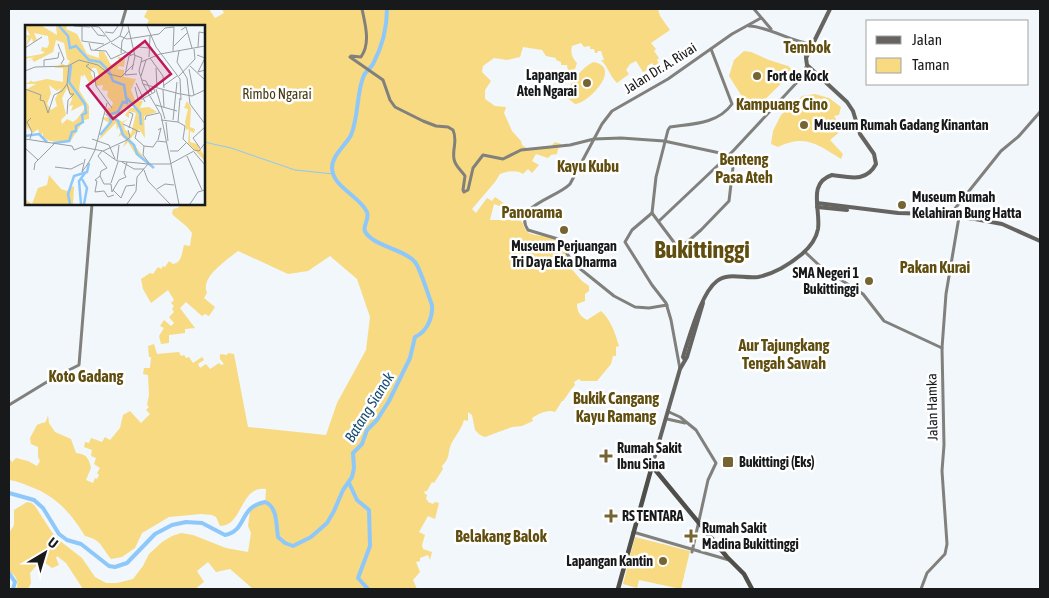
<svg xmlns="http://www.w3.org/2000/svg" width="1049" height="598" font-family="'Asap Condensed',sans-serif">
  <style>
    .green { fill: #f7da82 }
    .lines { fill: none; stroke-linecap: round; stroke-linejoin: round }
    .stream { stroke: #8ec8fa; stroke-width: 1 }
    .river { stroke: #8ec8fa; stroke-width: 4 }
    .secondary { stroke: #81807c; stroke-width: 3 }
    .primary { stroke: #666460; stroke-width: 4 }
    .highway { stroke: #4f4e49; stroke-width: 4.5 }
    .poi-dot { fill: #766533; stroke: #fff; stroke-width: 2 }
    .labels { text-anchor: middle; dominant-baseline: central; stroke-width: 5; stroke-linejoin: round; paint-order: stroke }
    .street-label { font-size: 14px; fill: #17191a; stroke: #fff }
    .poi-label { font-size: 14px; font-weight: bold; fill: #17191a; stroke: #fff; text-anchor: start }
    .park-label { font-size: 14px; fill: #473b14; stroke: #fff }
    .water-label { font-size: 15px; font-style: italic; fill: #164c74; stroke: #fff }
    .quarter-label { font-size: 16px; font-weight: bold; fill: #604e10; stroke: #fff }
    .town-label { font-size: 24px; font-weight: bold; fill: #604e10; stroke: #fff }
    .inset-river { fill: none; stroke: #8ec8fa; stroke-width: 2.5 }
    .inset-road { fill: none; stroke: #9a9ea1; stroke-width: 1 }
    .view { fill: #c2185b; fill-opacity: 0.15; stroke: #c2185b; stroke-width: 2.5 }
    .inset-edge { fill: none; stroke: #17191a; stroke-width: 2.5 }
  </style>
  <rect width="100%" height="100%" fill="#f1f7fb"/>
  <!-- green -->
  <g class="green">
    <path d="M 148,9 L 156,10 L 157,9 L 209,9 L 215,18 L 224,13 L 222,9 L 513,9 L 516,10 L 517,9 L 658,9 L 660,16 L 670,30 L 651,43 L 656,49 L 654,51 L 659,58 L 657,60 L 661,67 L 657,70 L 652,63 L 647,66 L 648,70 L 643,72 L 636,61 L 630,64 L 626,70 L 629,74 L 617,83 C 610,76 608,67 601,60 L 604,60 L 601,51 L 598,51 L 597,53 L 595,53 L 594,49 L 590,49 L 590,46 L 584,47 L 581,43 L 572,46 C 570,54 573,59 577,63 L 575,69 L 566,83 L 562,81 L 568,72 L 567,65 L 561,65 L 561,62 L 556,60 L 556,58 L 546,56 L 542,50 L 523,47 L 520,57 L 507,60 L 494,58 L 483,66 L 482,72 L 491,81 L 485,90 L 485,99 L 495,106 L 506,107 L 504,113 L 512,131 L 521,141 L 522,145 L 528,149 L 546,146 L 547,148 L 550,147 L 555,142 L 561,144 L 562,146 L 558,149 L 557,154 L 551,155 L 548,158 L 536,154 L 532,161 L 539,165 L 532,173 L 528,169 L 523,174 C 518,170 506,171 500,174 L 495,182 L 472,209 L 476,213 L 487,198 L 492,201 L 495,197 L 505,204 L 502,207 L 494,204 L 490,220 L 512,220 L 517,218 C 525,221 522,229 529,233 C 537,237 548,235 557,238 L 573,263 L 569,266 L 582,281 L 589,286 L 589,291 L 585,294 L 585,301 L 577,304 C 577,312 580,316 587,320 L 601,311 C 611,320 615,333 619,346 L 616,347 L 616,356 L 613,356 L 611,364 L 597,381 L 581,381 L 579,379 L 574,382 L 575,385 C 569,391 568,395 563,401 L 562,401 L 555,412 C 547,409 539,414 532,418 L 533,421 L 522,426 L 512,427 L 485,437 L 480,435 L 475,430 L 472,415 L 468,412 L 468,421 L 464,420 C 461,431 453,438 450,447 C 448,455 449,459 442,466 L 443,469 L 434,483 L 432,482 L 427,491 L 425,491 L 424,493 L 427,495 L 426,499 L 428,501 L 428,502 L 433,504 L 435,502 L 439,503 L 435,519 L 428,516 L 419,532 L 425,535 L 422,545 L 423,549 L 432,552 L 430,560 L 428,555 L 420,558 L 420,561 L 416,562 L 420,572 L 413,580 L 417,589 L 253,589 L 230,569 L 216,572 L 208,562 L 197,571 L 204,582 L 195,589 L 83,589 L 66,563 L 57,556 L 56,558 L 59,565 L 52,568 L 41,560 L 30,573 L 31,583 L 28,589 L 16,589 C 20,581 15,575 9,571 L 9,533 L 14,525 L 14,510 L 27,502 L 32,503 L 35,506 L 55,537 L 82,558 L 95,577 L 106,583 L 117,583 L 133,579 L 143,566 L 149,554 L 162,542 L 172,536 L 181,533 L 193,535 L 226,548 L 248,552 L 251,533 L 248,526 L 250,511 L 259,504 L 265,504 L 266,489 C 240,485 243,526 220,526 L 216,517 L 212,515 L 201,514 L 169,517 L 142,533 L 135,548 L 122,557 L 111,559 C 101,547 102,540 85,536 C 71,513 56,496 31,487 C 24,484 17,481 9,480 L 9,458 L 12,462 L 16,458 L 28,461 L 37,466 L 40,461 L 38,457 L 38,447 L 31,444 L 30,438 L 37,425 C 45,421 45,426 48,415 L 49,423 L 55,432 L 71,439 L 76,453 C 87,454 89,459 91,468 L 86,480 L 93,483 L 95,478 L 97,479 L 99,475 L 97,473 L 100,468 L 94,464 L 96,458 L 91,456 L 92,450 L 84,447 L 85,442 L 89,443 L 91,438 L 102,442 L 105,437 L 110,440 L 120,428 L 123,415 L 130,411 L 141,423 L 150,414 L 146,410 L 149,407 L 147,405 L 149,395 L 148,375 L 143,374 L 144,368 L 150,368 L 151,357 L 149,357 L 148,346 L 154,344 L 157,354 L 179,352 L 181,356 L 184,355 L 186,358 L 189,357 L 193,363 L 202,357 L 204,360 L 198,364 L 200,368 L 206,364 L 210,369 L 219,363 L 221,365 L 224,364 L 220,359 L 220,354 L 227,355 L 228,353 L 234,354 L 248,427 L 326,435 L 337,403 L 366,350 L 370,317 L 357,279 L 330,256 L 308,271 L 288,274 L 238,251 C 227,260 200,277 207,293 L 204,298 L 215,307 L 209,316 L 205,314 L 202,316 L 186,302 L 180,308 L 195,328 L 185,329 L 185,333 L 169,335 L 169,343 L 161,344 L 159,336 L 164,328 L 160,326 L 164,320 L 171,326 L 174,323 L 169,317 L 174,312 L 172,309 L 174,306 L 171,303 L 174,300 L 168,290 L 151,303 L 143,289 L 141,279 L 150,273 L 153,274 L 158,267 L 161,269 L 163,266 L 165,267 L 169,261 L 173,264 C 182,263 182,252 184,245 L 190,246 L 192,233 C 187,225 179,221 172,214 L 173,209 L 178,208 L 181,204 L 204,204 L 204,26 L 146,26 L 149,20 L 144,17 Z"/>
    <polygon points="744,51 751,52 769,60 788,66 794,71 754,110 743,98 729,76 734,60"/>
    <path d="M 594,62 C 623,68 587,104 575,104 L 567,98 C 565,87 584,65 594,62 Z"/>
    <path d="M 815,94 L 829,98 L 841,107 L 839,115 L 834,116 L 842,130 L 830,140 L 843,154 L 841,159 C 817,144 805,134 778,147 L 771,144 L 773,131 L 781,115 L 802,96 Z"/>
    <polygon points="635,537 690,551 681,589 639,580 637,588 623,584"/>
  </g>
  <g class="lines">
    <!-- stream -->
    <polyline class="stream" points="204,142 231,148 295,170 334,174"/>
    <!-- river -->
    <g class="river">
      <polyline points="349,483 357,500 369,510 370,546 358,578 368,589"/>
      <path d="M 9,493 L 34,500 L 43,508 L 59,534 L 67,540 L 81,544 L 109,566 L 115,567 L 127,563 L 155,534 L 172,525 L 186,522 L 202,523 L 225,535 C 248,530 238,507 265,502 C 278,507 276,526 278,537 L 285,543 L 293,546 L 311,537 L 327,523 L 334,511 L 343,490 L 352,477 L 354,468 L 353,453 L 362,444 L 367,430 L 377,420 L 389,401 L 410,358 L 415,337 C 427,332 433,317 432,305 C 428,295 421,270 415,262 C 404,249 376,247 366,233 C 361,228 370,219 367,212 C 359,195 333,188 332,168 C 332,155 346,145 351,135 C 359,116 356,94 364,75 C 366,71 371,68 373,64 C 382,47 387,27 387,9"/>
      <polyline points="9,573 15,582 13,589"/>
    </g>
    <!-- secondary -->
    <g class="secondary">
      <path d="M 362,9 C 365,24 371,43 361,57 L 351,56 L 350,57 L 383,80 L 390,100 L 395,107 L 423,121 L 436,126 L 448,127 L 453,130 C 458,141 452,149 454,159 C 455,166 461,170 465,176 L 463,190 L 464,192 L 468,190 L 473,168 L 483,155 L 503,159 L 521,150 L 570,145 L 594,139 L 621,138 L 664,141 L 720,153 L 726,157"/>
      <polyline points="754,9 771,29"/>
      <polyline points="121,26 126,9"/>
      <path d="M 749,26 C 771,27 792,43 813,44"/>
      <polyline points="802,43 806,58"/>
      <path d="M 652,213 L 656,177 L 668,130 L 670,127 C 692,124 718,124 732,104 L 711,49"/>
      <polyline points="652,213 632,230 625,242 652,285 666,303 671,320 680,369"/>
      <polyline points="652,213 679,249 701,230 729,201 733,167 730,155"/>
      <polyline points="949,216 1001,151 1019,136 1040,112"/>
      <polyline points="659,221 733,151 801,78 807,65"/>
      <polyline points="805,252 821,267 863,294 884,321 942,348"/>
      <path d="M 667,305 L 649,308 L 635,307 L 614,296 L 573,263 L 558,239 L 528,230 C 512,206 557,198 570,184 L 602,124 L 612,111 L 668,79 L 732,34 L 761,18"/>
      <polyline points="9,405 55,377 79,365 92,204"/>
      <polyline points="669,412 680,417 696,430 716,463 708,480 692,552"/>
      <polyline points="667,419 685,423"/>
      <polyline points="633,532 729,560"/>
      <polyline points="921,589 927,573 945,554 947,544 942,471 944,445 942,348 946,294 959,217"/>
    </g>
    <!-- primary -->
    <g class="primary">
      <polyline points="817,203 898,213 933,214 975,219 1002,224 1040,241"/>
      <polyline points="817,207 847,210"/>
      <path d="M 685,360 L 683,357 L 685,350 C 691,332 702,292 717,281 C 729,272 744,279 758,277 C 773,274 790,264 802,254 C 810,247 816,240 818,229 C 821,210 807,183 832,175 C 849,177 866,183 876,164 L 874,154 L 860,134 L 853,111 L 847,102 L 807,65 L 806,58 L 830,9"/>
      <polyline points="652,466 680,369 687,357 703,303"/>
    </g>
    <!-- highway -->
    <g class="highway">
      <polyline points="652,466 727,557 744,574 752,589"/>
      <polyline points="618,589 652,466"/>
    </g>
  </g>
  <!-- markers -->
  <g class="poi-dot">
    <circle cx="757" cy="76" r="5"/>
    <circle cx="587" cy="83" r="5"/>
    <circle cx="804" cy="125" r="5"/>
    <circle cx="902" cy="205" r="5"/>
    <circle cx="564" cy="230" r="5"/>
    <circle cx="869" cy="281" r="5"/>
    <path d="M603.5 448.5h5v5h5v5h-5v5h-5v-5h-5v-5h5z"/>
    <rect x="722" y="456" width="12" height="12" rx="2.5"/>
    <path d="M608.5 508.5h5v5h5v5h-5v5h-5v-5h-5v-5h5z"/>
    <path d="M688.5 528.5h5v5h5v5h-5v5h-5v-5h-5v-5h5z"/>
    <circle cx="663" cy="561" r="5"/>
  </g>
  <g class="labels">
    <!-- street labels -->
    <g class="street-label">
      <text transform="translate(660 68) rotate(-32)">Jalan Dr. A. Rivai</text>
      <text transform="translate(932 407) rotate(-91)">Jalan Hamka</text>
    </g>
    <!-- poi labels -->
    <g class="poi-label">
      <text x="577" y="75" text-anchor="end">Lapangan<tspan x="577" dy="16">Ateh Ngarai</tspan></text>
      <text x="767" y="76">Fort de Kock</text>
      <text x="814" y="125">Museum Rumah Gadang Kinantan</text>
      <text x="912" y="197">Museum Rumah<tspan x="912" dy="16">Kelahiran Bung Hatta</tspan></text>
      <text x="564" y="246" text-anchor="middle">Museum Perjuangan<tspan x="564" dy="16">Tri Daya Eka Dharma</tspan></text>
      <text x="859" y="273" text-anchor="end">SMA Negeri 1<tspan x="859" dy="16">Bukittinggi</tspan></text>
      <text x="617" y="448">Rumah Sakit<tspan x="617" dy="16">Ibnu Sina</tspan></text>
      <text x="739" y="462">Bukittingi (Eks)</text>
      <text x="622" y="516">RS TENTARA</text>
      <text x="702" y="528">Rumah Sakit<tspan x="702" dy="16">Madina Bukittinggi</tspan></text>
      <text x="653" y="561" text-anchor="end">Lapangan Kantin</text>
    </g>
    <!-- park labels -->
    <g class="park-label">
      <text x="277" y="94">Rimbo Ngarai</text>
    </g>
    <!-- water labels -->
    <g class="water-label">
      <text transform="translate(369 407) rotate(-58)">Batang Sianok</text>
    </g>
    <!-- quarter labels -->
    <g class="quarter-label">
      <text x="807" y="47">Tembok</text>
      <text x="782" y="104">Kampuang Cino</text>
      <text x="744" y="159">Benteng<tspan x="744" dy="18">Pasa Ateh</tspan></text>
      <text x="588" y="166">Kayu Kubu</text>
      <text x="532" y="212">Panorama</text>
      <text x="935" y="267">Pakan Kurai</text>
      <text x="784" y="345">Aur Tajungkang<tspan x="784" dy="18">Tengah Sawah</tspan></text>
      <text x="86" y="376">Koto Gadang</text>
      <text x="616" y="398">Bukik Cangang<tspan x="616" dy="18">Kayu Ramang</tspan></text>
      <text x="501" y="536">Belakang Balok</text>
    </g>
    <!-- town labels -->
    <g class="town-label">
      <text x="702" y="249">Bukittinggi</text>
    </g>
  </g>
  <!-- overview -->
  <g transform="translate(25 25)">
    <rect width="180" height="180" fill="#f1f7fb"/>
    <path d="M 0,1 L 17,1 L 32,10 L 31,1 L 42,1 L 41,4 L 52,9 L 62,29 L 74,33 L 74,26 L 79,27 L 86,40 L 94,35 L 92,31 L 100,34 L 99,42 L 94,41 L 92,44 L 99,45 L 99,52 L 111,54 L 106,65 L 110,75 L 118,76 L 115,83 L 124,82 L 132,87 L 119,91 L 120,113 L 114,104 L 105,114 L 122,137 L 117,131 L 111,130 L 103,117 L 98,122 L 101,115 L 96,110 L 93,112 L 97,104 L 94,101 L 92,105 L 91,98 L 73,116 L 84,98 L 76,93 L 83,92 L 80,89 L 83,82 L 86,83 L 88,78 L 82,71 L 83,66 L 77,65 L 78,60 L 71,61 L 71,53 L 75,53 L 71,43 L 67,43 L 66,49 L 70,57 L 65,59 L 59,49 L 58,52 L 56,50 L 54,65 L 64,81 L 64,94 L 59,95 L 45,117 L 25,116 L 18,112 L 18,108 L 15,111 L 13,104 L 8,108 L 3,102 L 4,107 L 0,98 L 0,65 L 11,59 L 0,59 L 6,56 L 2,53 L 8,57 L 22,54 L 38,57 L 38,43 L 29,43 L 37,39 L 42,41 L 45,36 L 42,34 L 39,18 L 31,15 L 28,27 L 9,37 L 7,34 L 0,38 L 9,32 L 0,34 L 0,32 L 17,29 L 20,27 L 16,26 L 17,22 L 22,23 L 24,19 L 23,11 L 9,8 L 12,15 L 8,17 L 7,13 L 1,21 L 3,13 L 0,11 L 5,10 ZM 24,60 L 32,66 L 36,63 L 30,74 L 32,81 L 26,85 L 22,79 L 26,68 ZM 42,63 L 47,74 L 44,81 L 48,80 L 46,86 L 58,80 L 60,83 L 52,94 L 48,97 L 42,94 L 37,99 L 36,95 L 41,90 L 37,73 ZM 108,80 L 109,83 L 105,83 L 100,90 L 104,93 L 104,86 L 111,88 L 106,109 L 100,105 L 98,98 L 103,94 L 97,97 L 88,90 L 96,90 L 98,83 ZM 162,76 L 166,83 L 165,102 L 170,104 L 169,108 L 165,106 L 165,117 L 172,119 L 180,132 L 180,136 L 163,118 L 164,104 L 161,105 L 160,97 L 163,84 L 159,83 ZM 24,150 L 36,164 L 42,166 L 48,161 L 49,162 L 48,179 L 0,179 L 0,174 L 7,179 L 13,163 L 22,160 Z" fill="#f7da82" fill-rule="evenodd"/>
    <path class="inset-river" d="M 34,1 L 43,11 L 45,23 L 51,21 L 64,35 L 75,37 L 84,46 L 88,56 L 99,60 L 102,78 L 98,77 L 93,87 L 83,90 L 93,96 L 98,110 L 109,120 L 112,129 L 129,143M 102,73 L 115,88 L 116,100M 75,110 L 86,97 L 85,92M 0,111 L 14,109 L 22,117M 28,118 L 44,116 L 47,107 L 51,106 L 51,101 L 58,97 L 57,90 L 61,88 L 60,79 L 44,57 L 46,40M 57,154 L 62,163 L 59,179M 45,179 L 43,169 L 49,151 L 62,147 L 64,138M 56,179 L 54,156 L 60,148"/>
    <path class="inset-road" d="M 49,1 L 65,2M 65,1 L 74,2 L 86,17 L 95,11 L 98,1M 66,1 L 73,10 L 80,11M 103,1 L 110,31 L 107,45M 122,1 L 131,22 L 155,54 L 156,75M 57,2 L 57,16 L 79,19M 156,5 L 161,2 L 167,23M 80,7 L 88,8 L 93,1M 95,11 L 102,14 L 134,9 L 140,3 L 149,2 L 148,26M 64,18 L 66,25 L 81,26 L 86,34 L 101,27M 86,18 L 106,30M 33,19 L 39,34 L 36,39M 149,21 L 162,8M 173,22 L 174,7 L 180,8M 0,23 L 17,12M 70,25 L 85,17M 108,25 L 114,22 L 124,23M 154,26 L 152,37 L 162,53 L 165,79 L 180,99M 96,28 L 97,16 L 104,6M 109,29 L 104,31 L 100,50 L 112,49M 135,29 L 180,21M 109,30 L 117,33 L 114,46 L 118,59M 172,30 L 180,33 L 173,47 L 180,45M 124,32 L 125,11M 125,33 L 138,51 L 139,63M 116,37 L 135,29M 64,39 L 61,41 L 69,47 L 71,61 L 87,83M 19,41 L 19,35 L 33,33 L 34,27M 165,41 L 180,55M 131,43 L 132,62M 164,44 L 169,70M 0,46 L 10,42 L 43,41 L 54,35 L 73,40 L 84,49 L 96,52 L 109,39M 116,51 L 121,35M 154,51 L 170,34 L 169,24M 117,55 L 121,56 L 127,68M 111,58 L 120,77M 118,59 L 136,90 L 154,179M 118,59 L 155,69M 138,61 L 152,51M 110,62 L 113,74 L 119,74M 0,64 L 16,70 L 15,75 L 19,76 L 23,88 L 29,70 L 37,66 L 42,59M 131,64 L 140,94M 138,65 L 139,82M 156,69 L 167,71 L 180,65M 119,73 L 130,67 L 128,62M 131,80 L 152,86M 104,87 L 108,89 L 104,103M 42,89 L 43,75 L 49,69 L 45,69 L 42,59 L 44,41M 120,95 L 121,91 L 134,88M 136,95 L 153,97 L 155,73M 148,95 L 152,57M 141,97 L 143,116M 153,97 L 160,101 L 158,114 L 169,125 L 174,126 L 180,118M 98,99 L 115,107M 112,106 L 110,113 L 119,121 L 118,130 L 124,138M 0,114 L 47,121 L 49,125 L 57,122 L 78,126 L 92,136 L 123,139 L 145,139 L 169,126M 5,114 L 7,107 L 2,97 L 6,93M 67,114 L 84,120 L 90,134M 133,115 L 136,103 L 133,105M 119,121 L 128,122 L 132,116 L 141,117M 0,123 L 13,135M 175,123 L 168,113 L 180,102M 77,126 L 73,131 L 82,143 L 76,146 L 75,151 L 79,159 L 86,159 L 87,167 L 94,155 L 101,152 L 99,148 L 102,137M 78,126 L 102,115 L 105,112 L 103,105M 145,126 L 153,126 L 161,118M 169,127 L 180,140M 162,131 L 177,165M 60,134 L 57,147 L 64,137M 92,136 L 94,120M 64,137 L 70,125 L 82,78M 97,137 L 109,144 L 119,144M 30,142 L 46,144 L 58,138M 9,145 L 10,138 L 29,119M 119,145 L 123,156 L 145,179M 75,151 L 70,155 L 72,156 L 70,167 L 79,166 L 83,172 L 89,170M 86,158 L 93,137M 132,164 L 140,159 L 149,160M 88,165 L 96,173 L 101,161 L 110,160M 102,179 L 111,166 L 112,152 L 123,139M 165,179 L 173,167 L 180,165"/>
    <path class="view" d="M 120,16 L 146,49 L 88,94 L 62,61 Z"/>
    <rect width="180" height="180" class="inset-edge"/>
  </g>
  <!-- border -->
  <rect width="1049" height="598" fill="none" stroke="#17191a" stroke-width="20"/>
  <!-- legend -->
  <rect x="866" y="20" width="162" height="65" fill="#ffffff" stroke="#a2a3a3"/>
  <rect x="876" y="36" width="25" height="8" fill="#666460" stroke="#a2a3a3"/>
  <text x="912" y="45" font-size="15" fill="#17191a">Jalan</text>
  <rect x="876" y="58" width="25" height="15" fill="#f7da82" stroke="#a2a3a3"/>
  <text x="912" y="70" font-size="15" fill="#17191a">Taman</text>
  <!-- north arrow -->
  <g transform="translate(45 553) rotate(38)" stroke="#ffffff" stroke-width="4" paint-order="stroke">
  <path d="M0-4L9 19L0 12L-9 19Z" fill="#17191a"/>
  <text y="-8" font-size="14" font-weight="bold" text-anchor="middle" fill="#17191a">U</text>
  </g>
</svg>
